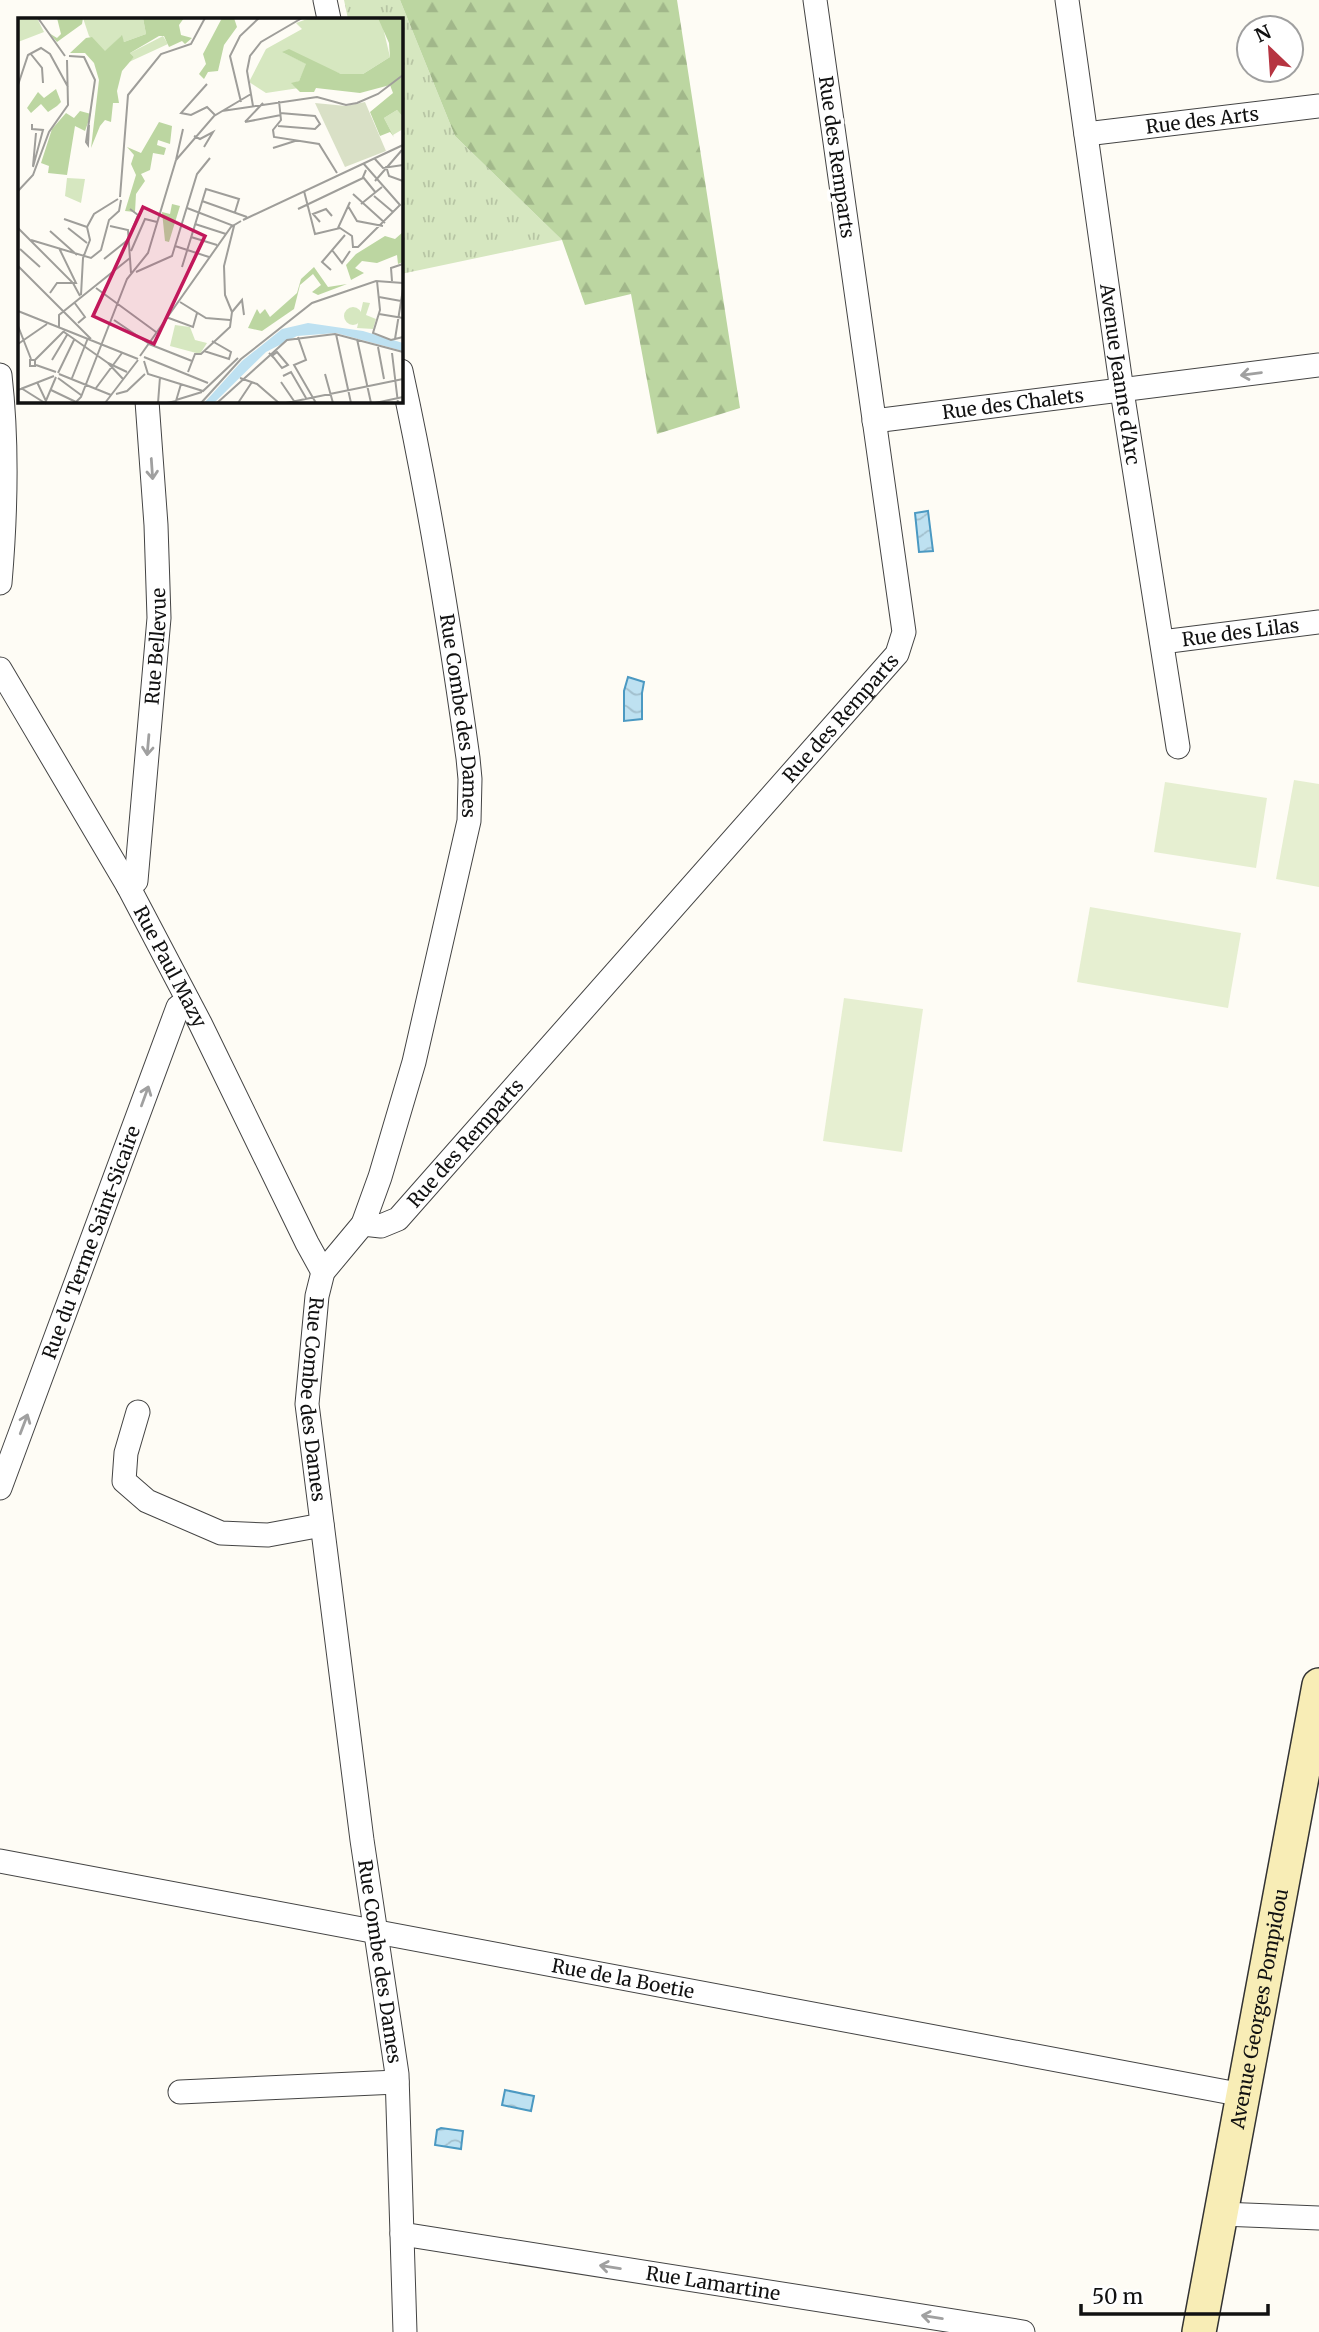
<svg xmlns="http://www.w3.org/2000/svg" width="1319" height="2332" font-family="Merriweather,serif">
  <style>
    .grass { fill: url(#grass-tufts) }
    .forest { fill: url(#forest-firs) }
    .pitch { fill: #e6efd1 }
    .water { fill: url(#water-waves); stroke: #4b99c2; stroke-width: 2 }
    .lines { fill: none; stroke-linecap: round; stroke-linejoin: round }
    .minor-casing { stroke: #444; stroke-width: 25 }
    .secondary-casing { stroke: #333; stroke-width: 36 }
    .minor { stroke: #fff; stroke-width: 23 }
    .secondary { stroke: #f8edb6; stroke-width: 33 }
    .oneway { stroke: #a0a0a0 }
    .labels { text-anchor: middle; dominant-baseline: central; stroke-width: 7; stroke-linejoin: round; paint-order: stroke }
    .street-label { font-size: 19px; fill: #111; stroke: #fff }
    .inset-road { fill: none; stroke: #9f9e9a; stroke-width: 2 }
    .view { fill: #c2185b; fill-opacity: 0.15; stroke: #c2185b; stroke-width: 3.5 }
    .inset-edge { fill: none; stroke: #111; stroke-width: 3.5 }
  </style>
  <defs>
    <pattern id="grass-tufts" width="24" height="20" patternUnits="userSpaceOnUse" patternTransform="scale(1.75)"><rect width="24" height="20" fill="#d6e7c0"/><path d="M3 7l-1-3M5 7V3M7 7l1-3M15 17l-1-3M17 17v-4M19 17l1-3" fill="none" stroke="#b7c5a4"/></pattern>
    <pattern id="forest-firs" width="22" height="20" patternUnits="userSpaceOnUse" patternTransform="scale(1.75)"><rect width="22" height="20" fill="#bcd6a1"/><path d="M5 1l3.5 6h-7zM16 11l3.5 6h-7z" fill="#a1b78a"/></pattern>
    <pattern id="water-waves" width="16" height="10" patternUnits="userSpaceOnUse" patternTransform="scale(1.75)"><rect width="16" height="10" fill="#bee1f1"/><path d="M0 5q4-4 8 0t8 0" fill="none" stroke="#a2c0ce"/></pattern>
  </defs>
  <rect width="100%" height="100%" fill="#fefcf5"/>
  <!-- grass -->
  <polygon class="grass" points="344,0 400,0 455,136 562,240 401,274 401,19 348,19"/>
  <!-- forest -->
  <polygon class="forest" points="400,0 677,0 740,408 657,434 631,294 585,305 562,240 455,136"/>
  <!-- pitch -->
  <g class="pitch">
    <polygon points="1294,780 1319,784 1319,887 1276,879"/>
    <polygon points="1165,782 1267,798 1256,868 1154,852"/>
    <polygon points="1090,907 1241,933 1228,1008 1077,982"/>
    <polygon points="844,998 923,1009 902,1152 823,1141"/>
  </g>
  <!-- water -->
  <g class="water">
    <polygon points="928,511 933,551 919,552 915,513"/>
    <polygon points="628,677 644,682 642,693 642,719 624,721 624,691"/>
    <polygon points="505,2090 534,2096 531,2111 502,2105"/>
    <polygon points="441,2128 463,2131 461,2149 435,2145 437,2130"/>
  </g>
  <g class="lines">
    <defs>
      <g id="minor">
        <polyline points="325,0 329,19"/>
        <path id="s1" d="M 1067,0 L 1122,391 L 1178,747"/>
        <path id="s2" d="M 1086,134 L 1319,106"/>
        <path id="s3" d="M 401,371 C 429,499 450,628 468,758 L 470,779 L 469,821 L 414,1062 L 380,1177 L 363,1224 L 323,1272 L 317,1296 L 307,1404 L 362,1840 L 397,2074 L 405,2332"/>
        <path d="M 0,375 C 8,445 6,513 0,583"/>
        <path id="s4" d="M 874,421 L 1319,365"/>
        <path id="s5" d="M 1162,642 L 1319,622"/>
        <path id="s6" d="M 0,669 L 128,886 L 200,1023 L 307,1243 L 323,1272"/>
        <path id="s7" d="M 128,886 L 136,881 L 159,618 L 156,525 L 147,401"/>
        <path id="s8" d="M 363,1224 L 381,1226 L 398,1219 L 897,654 L 904,632 L 815,0"/>
        <polyline points="138,1412 126,1453 124,1481 147,1501 221,1533 268,1535 322,1525"/>
        <path id="s9" d="M 0,1488 L 178,1007 L 188,1001"/>
        <path id="s10" d="M 0,1861 L 1243,2095"/>
        <polyline points="180,2092 397,2082"/>
        <polyline points="1221,2214 1319,2218"/>
        <path id="s11" d="M 402,2234 L 1023,2332"/>
      </g>
      <g id="secondary">
        <path id="s12" d="M 1199,2332 L 1319,1685"/>
      </g>
    </defs>
    <!-- minor casing -->
    <use href="#minor" class="minor-casing"/>
    <!-- secondary casing -->
    <use href="#secondary" class="secondary-casing"/>
    <!-- minor -->
    <use href="#minor" class="minor"/>
    <!-- secondary -->
    <use href="#secondary" class="secondary"/>
  </g>
  <!-- one-way arrows -->
  <defs><path id="oneway-shaft" d="M-6 0H5M1.5-3L5.5 0L1.5 3" fill="none" stroke-width="1.6" stroke-linecap="round" stroke-linejoin="round" transform="scale(1.75)"/></defs>
  <g class="oneway">
    <use href="#oneway-shaft" transform="translate(1251 374) rotate(173)"/>
    <use href="#oneway-shaft" transform="translate(152 469) rotate(86)"/>
    <use href="#oneway-shaft" transform="translate(148 745) rotate(95)"/>
    <use href="#oneway-shaft" transform="translate(145 1096) rotate(-70)"/>
    <use href="#oneway-shaft" transform="translate(24 1424) rotate(-69)"/>
    <use href="#oneway-shaft" transform="translate(610 2267) rotate(-171)"/>
    <use href="#oneway-shaft" transform="translate(932 2317) rotate(-171)"/>
  </g>
  <g class="labels">
    <!-- street labels -->
    <g class="street-label">
      <text stroke="none"><textPath href="#s2" startOffset="117">Rue des Arts</textPath></text>
      <text transform="translate(837 157) rotate(82)">Rue des Remparts</text>
      <text stroke="none"><textPath href="#s1" startOffset="378">Avenue Jeanne d'Arc</textPath></text>
      <text stroke="none"><textPath href="#s4" startOffset="140">Rue des Chalets</textPath></text>
      <text stroke="none"><textPath href="#s5" startOffset="79">Rue des Lilas</textPath></text>
      <text stroke="none"><textPath href="#s7" startOffset="245">Rue Bellevue</textPath></text>
      <text stroke="none"><textPath href="#s3" startOffset="350">Rue Combe des Dames</textPath></text>
      <text stroke="none"><textPath href="#s8" startOffset="705">Rue des Remparts</textPath></text>
      <text stroke="none"><textPath href="#s6" startOffset="343">Rue Paul Mazy</textPath></text>
      <text stroke="none"><textPath href="#s8" startOffset="138">Rue des Remparts</textPath></text>
      <text stroke="none"><textPath href="#s9" startOffset="262">Rue du Terme Saint-Sicaire</textPath></text>
      <text stroke="none"><textPath href="#s3" startOffset="1064">Rue Combe des Dames</textPath></text>
      <text stroke="none"><textPath href="#s3" startOffset="1631">Rue Combe des Dames</textPath></text>
      <text stroke="none"><textPath href="#s10" startOffset="634">Rue de la Boetie</textPath></text>
      <text stroke="none"><textPath href="#s12" startOffset="329">Avenue Georges Pompidou</textPath></text>
      <text stroke="none"><textPath href="#s11" startOffset="315">Rue Lamartine</textPath></text>
    </g>
  </g>
  <!-- overview -->
  <g transform="translate(18 18)">
    <rect width="385" height="385" fill="#fefcf5"/>
    <path d="M 0,0 L 19,0 L 26,14 L 0,24 ZM 65,0 L 125,0 L 128,16 L 106,24 L 103,18 L 87,34 L 71,18 ZM 292,0 L 363,1 L 372,39 L 345,56 L 323,56 L 264,34 L 289,46 L 281,63 L 274,66 L 281,70 L 248,75 L 231,64 L 248,31 L 284,11 L 278,5 ZM 145,18 L 150,26 L 111,44 L 116,39 L 112,35 ZM 379,92 L 385,99 L 385,111 L 375,117 L 366,100 ZM 49,160 L 67,161 L 63,185 L 47,178 ZM326 298a9 9 0 1 1 18 0a9 9 0 1 1-18 0Z" fill="#d6e7c0"/>
    <path d="M 39,0 L 65,0 L 64,6 L 39,24 L 31,15 L 39,20 L 43,16 ZM 125,0 L 166,0 L 161,7 L 163,17 L 174,20 L 167,26 L 164,23 L 151,29 L 146,18 L 141,18 L 112,35 L 116,39 L 104,53 L 99,73 L 101,85 L 95,85 L 93,104 L 87,102 L 82,108 L 73,130 L 81,62 L 76,45 L 67,35 L 52,35 L 68,20 L 74,19 L 87,33 L 104,17 L 106,24 L 128,16 ZM 204,0 L 216,0 L 219,9 L 206,27 L 200,53 L 190,54 L 186,61 L 181,56 L 188,46 L 185,36 ZM 360,0 L 385,0 L 385,99 L 379,92 L 366,100 L 376,119 L 372,114 L 362,118 L 352,94 L 375,75 L 372,67 L 342,75 L 298,70 L 296,74 L 282,74 L 273,65 L 281,63 L 288,46 L 264,34 L 271,31 L 323,56 L 345,56 L 372,39 L 371,25 ZM 38,71 L 43,84 L 39,88 L 30,94 L 23,86 L 13,95 L 9,90 L 20,74 L 26,80 ZM 62,93 L 73,96 L 67,113 L 57,108 L 49,157 L 30,155 L 31,148 L 23,145 L 34,111 L 48,95 L 56,100 ZM 141,104 L 154,108 L 152,126 L 140,122 L 139,127 L 148,130 L 146,137 L 135,135 L 132,152 L 123,156 L 127,163 L 118,176 L 117,194 L 107,193 L 118,157 L 113,146 L 116,137 L 109,129 L 123,135 ZM 154,186 L 162,188 L 151,224 L 147,223 L 144,194 L 152,196 ZM 385,214 L 385,244 L 380,246 L 379,237 L 359,245 L 344,243 L 337,250 L 346,255 L 333,262 L 328,247 L 338,236 L 367,218 L 377,221 ZM 296,249 L 310,269 L 329,266 L 300,277 L 294,274 L 303,267 L 295,256 L 282,267 L 276,291 L 244,313 L 230,310 L 239,291 L 242,296 L 247,291 L 252,299 L 279,275 L 283,261 Z" fill="#bcd6a1"/>
    <path d="M 347,84 L 368,133 L 327,149 L 297,85 L 328,88 Z" fill="#d9e0c6"/>
    <path d="M 157,307 L 172,309 L 177,322 L 189,325 L 182,336 L 152,328 Z" fill="#d6e7c0"/>
    <path d="M 345,284 L 352,285 L 348,297 L 358,301 L 355,311 L 339,310 Z" fill="#d6e7c0"/>
    <path d="M 290,305 L 345,313 L 385,325 L 385,333 L 318,315 L 279,318 L 248,334 L 196,385 L 186,385 L 224,343 L 264,311 Z" fill="#bee1f1"/>
    <path class="inset-road" d="M 20,0 L 47,38M 12,35 L 24,50 L 25,65M 51,38 L 66,39 L 77,62 L 68,124 L 70,127 L 71,107M 189,66 L 163,95 L 173,97 L 189,89 L 197,97M 0,67 L 10,37 L 23,30 L 32,36 L 50,69M 261,83 L 263,102 L 255,112 L 256,119 L 301,126 L 319,155M 223,84 L 212,38 L 222,18 L 241,0M 235,88 L 229,53 L 232,38 L 243,24 L 284,0M 204,93 L 299,79 L 328,87 L 339,85 L 360,76 L 385,57M 227,104 L 263,97M 227,104 L 245,85M 14,106 L 14,111 L 25,112 L 15,149M 260,108 L 297,111 L 302,106 L 297,98 L 262,95M 176,118 L 182,121 L 195,114 L 186,129M 255,130 L 277,123M 357,141 L 365,150 L 385,147M 158,142 L 165,111M 15,148 L 18,115M 368,148 L 371,158 L 385,163M 348,152 L 345,159 L 358,175M 357,163 L 384,132M 0,173 L 15,157 L 31,114 L 50,87 L 49,42M 286,173 L 297,216 L 322,210 L 334,218 L 335,229 L 340,229 L 382,187 L 345,145M 335,176 L 367,205M 356,178 L 375,194M 102,179 L 110,77 L 143,36 L 173,26 L 187,0M 184,183 L 229,199M 343,186 L 364,169M 330,188 L 339,203 L 365,208M 169,190 L 216,208 L 206,248 L 207,277 L 214,294 L 212,309 L 183,336 L 177,336 L 170,354M 280,191 L 345,160M 46,201 L 69,209M 225,202 L 385,127M 302,204 L 295,196 L 308,191 L 314,198M 177,206 L 208,216M 92,208 L 110,212 L 113,255M 69,209 L 76,196 L 100,181M 0,210 L 55,265 L 62,278M 50,210 L 69,225M 320,210 L 332,184M 32,213 L 59,237M 112,217 L 120,197 L 112,191M 173,219 L 199,227M 13,222 L 73,240 L 83,232 L 91,202 L 101,193 L 103,182M 157,228 L 191,239M 2,231 L 22,249M 314,232 L 324,245 L 332,233M 113,233 L 127,201 L 139,204M 86,241 L 111,221M 0,248 L 73,321M 164,249 L 188,171 L 221,181 L 217,194M 313,252 L 304,244 L 327,217M 118,254 L 154,238 L 179,156 L 192,140M 359,263 L 362,292 L 355,315 L 373,322 L 385,319M 374,263 L 373,250 L 385,246M 78,270 L 138,314M 32,275 L 39,265 L 58,265 L 41,230M 63,277 L 65,240 L 72,222 L 69,209M 361,279 L 383,283M 56,284 L 67,299 L 60,305M 162,284 L 188,300 L 212,302M 0,293 L 120,341M 214,294 L 224,282 L 226,297M 361,296 L 385,300M 148,299 L 175,309 L 179,295M 96,302 L 130,325M 0,308 L 13,341M 41,309 L 41,297 L 112,240M 46,314 L 90,345M 318,316 L 333,385M 280,319 L 288,342 L 276,347 L 298,385M 339,321 L 353,385M 377,321 L 385,271M 0,326 L 29,306M 131,326 L 174,343M 360,329 L 366,361M 186,333 L 211,341 L 213,334 L 194,323M 251,335 L 256,340 L 264,350 L 270,347 L 259,334 L 254,338M 374,335 L 380,385M 122,338 L 213,209 L 223,203M 126,339 L 190,365M 17,342 L 12,342 L 12,348 L 17,348 L 17,342 L 47,312M 34,342 L 49,317M 126,343 L 130,356 L 185,373 L 220,340M 18,347 L 38,354M 40,355 L 56,322M 41,356 L 93,377M 307,356 L 315,385M 265,358 L 273,354 L 288,380M 40,360 L 63,377M 54,360 L 70,320M 222,360 L 239,366 L 261,385M 105,361 L 90,345 L 109,354M 19,364 L 28,383M 263,364 L 276,383M 3,370 L 27,385 L 38,359M 78,370 L 104,335M 0,372 L 36,358M 33,372 L 58,384 L 63,379 L 109,261 L 130,235 L 158,142 L 196,98 L 233,76M 98,376 L 109,373 L 127,356M 158,382 L 184,374M 87,385 L 120,342M 140,385 L 142,359M 149,385 L 158,383 L 163,366M 183,385 L 223,341 L 294,285 L 358,263 L 385,265M 199,385 L 269,322 L 317,316 L 385,334M 220,385 L 234,364M 268,385 L 385,361M 357,385 L 385,379"/>
    <path class="view" d="M 125,189 L 187,218 L 136,326 L 75,298 Z"/>
    <rect width="385" height="385" class="inset-edge"/>
  </g>
  <!-- north arrow -->
  <g transform="translate(1270 49) rotate(335)"><circle r="33" fill="#ffffff" stroke="#a0a0a0" stroke-width="2"/>
  <path d="M0-5L12 26L0 18L-12 26Z" fill="#b63441"/>
  <text y="-10" font-size="19" font-weight="bold" text-anchor="middle" fill="#111111">N</text>
  </g>
  <!-- scale -->
  <path d="M1081 2304v10h187v-10" fill="none" stroke="#111111" stroke-width="3.5"/>
  <text x="1092" y="2304" font-size="21" fill="#111111" stroke="#ffffff" stroke-width="5" paint-order="stroke">50 m</text>
</svg>
